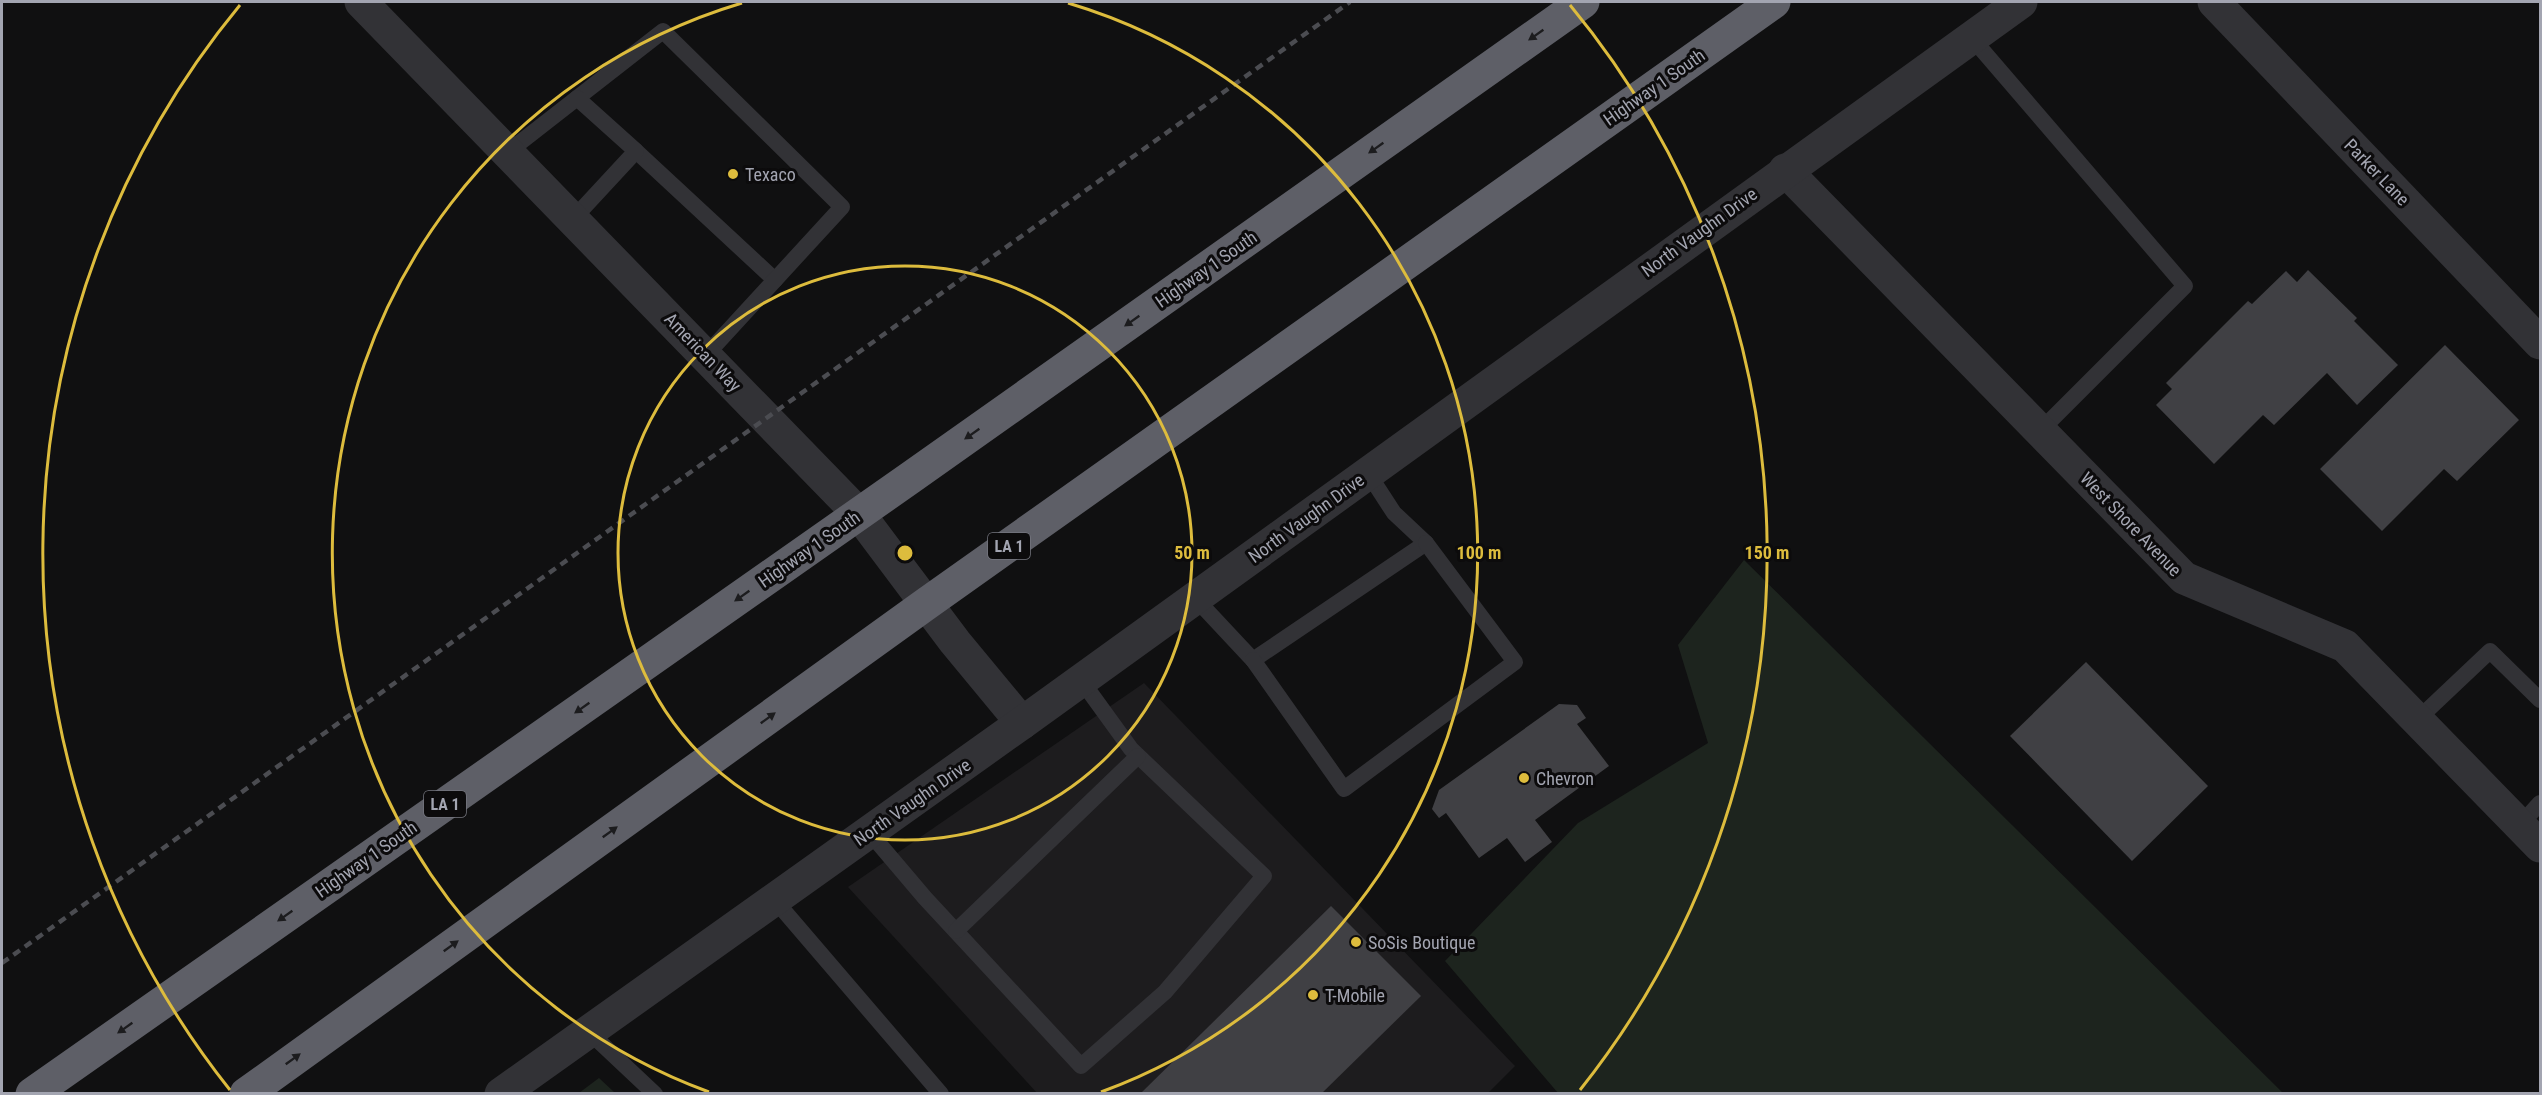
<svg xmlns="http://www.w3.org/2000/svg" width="2542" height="1095" font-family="'Roboto Condensed',sans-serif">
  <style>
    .built { fill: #1d1c1e }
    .green { fill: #1d241e }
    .building { fill: #404044 }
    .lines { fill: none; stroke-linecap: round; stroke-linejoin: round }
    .lane { stroke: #323236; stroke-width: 16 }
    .street { stroke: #323236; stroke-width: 33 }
    .highway { stroke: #5e5f67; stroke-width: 33 }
    .rail { stroke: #4b4c51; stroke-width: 4.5; stroke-dasharray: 8 6; stroke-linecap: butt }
    .oneway { fill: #1c1c1e }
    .ring { fill: none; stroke: #ddbc3d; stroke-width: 3 }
    .poi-dot { fill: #ddbc3d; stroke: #0c0b0c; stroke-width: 2 }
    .labels { text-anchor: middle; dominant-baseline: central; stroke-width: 6; stroke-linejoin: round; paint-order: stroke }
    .shield { fill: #0c0b0c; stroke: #767780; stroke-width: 1.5 }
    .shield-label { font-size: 16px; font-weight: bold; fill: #a3a5b1 }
    .street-label { font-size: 18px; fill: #a3a5b1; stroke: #0c0b0c }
    .poi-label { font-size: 18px; fill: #a3a5b1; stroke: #0c0b0c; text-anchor: start }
    .centre { fill: #ddbc3d; stroke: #0c0b0c; stroke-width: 3 }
    .ring-label { font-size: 18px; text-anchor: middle; font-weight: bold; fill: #ddbc3d; stroke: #0c0b0c; stroke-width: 6; stroke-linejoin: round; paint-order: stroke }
  </style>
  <rect width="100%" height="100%" fill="#101011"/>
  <!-- built -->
  <polygon class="built" points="1144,683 1515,1066 1488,1093 1037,1093 848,887"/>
  <!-- green -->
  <g class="green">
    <polygon points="1744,560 2283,1093 1558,1093 1445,961 1578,823 1708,743 1678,645"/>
    <polygon points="599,1078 615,1093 579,1093"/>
  </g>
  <!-- building -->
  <g class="building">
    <polygon points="2308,270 2357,318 2354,321 2398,365 2357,405 2327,373 2274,425 2263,415 2214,464 2156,405 2172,389 2166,383 2248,301 2252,304 2286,271 2297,282"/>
    <polygon points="2445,345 2519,420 2457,481 2444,469 2382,531 2320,469"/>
    <polygon points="2086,662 2208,786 2132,861 2010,736"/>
    <polygon points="1559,704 1577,705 1586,718 1577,724 1609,766 1535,820 1552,842 1525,862 1507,838 1479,858 1446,813 1439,818 1432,809 1439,790"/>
    <polygon points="1331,906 1421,996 1321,1094 1140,1094"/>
  </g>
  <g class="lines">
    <!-- lane -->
    <g class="lane">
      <polyline points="1971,37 2185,286 2040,431"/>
      <polyline points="636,151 775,280"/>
      <polyline points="508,152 663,31 842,207 706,355"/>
      <polyline points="573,219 636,151 577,98"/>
      <polyline points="1195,598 1253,660 1426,543 1394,513 1368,473"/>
      <polyline points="1253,660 1344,789 1515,662 1426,543"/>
      <polyline points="2417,720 2490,651 2540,700"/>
      <polyline points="2520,825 2540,803"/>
      <polyline points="869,832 925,898 1081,1066 1165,992 1264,876 1131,749 1081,680"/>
      <polyline points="773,898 941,1094"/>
      <polyline points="956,931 1138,756"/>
      <polyline points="588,1031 655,1094"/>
    </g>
    <!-- street -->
    <g class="street">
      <polyline points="361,2 859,514 955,642 1022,723"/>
      <polyline points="2214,2 2540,343"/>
      <polyline points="1785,170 2184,578 2345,646 2540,846"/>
      <polyline points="501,1094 1022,723 2021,2"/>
    </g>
    <!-- highway -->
    <g class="highway">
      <polyline points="32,1094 910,478 1583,2"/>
      <polyline points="246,1094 926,604 1774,2"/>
    </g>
    <!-- rail -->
    <polyline class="rail" points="2,963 1350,2"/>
  </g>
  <!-- one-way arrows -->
  <defs><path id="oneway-solid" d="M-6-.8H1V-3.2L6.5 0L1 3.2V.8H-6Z" transform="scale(1.5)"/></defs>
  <g class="oneway">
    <use href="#oneway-solid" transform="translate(1536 35) rotate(145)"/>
    <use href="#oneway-solid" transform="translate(1376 148) rotate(145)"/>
    <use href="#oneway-solid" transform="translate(1132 321) rotate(145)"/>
    <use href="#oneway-solid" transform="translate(972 434) rotate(145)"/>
    <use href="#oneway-solid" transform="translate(742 596) rotate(145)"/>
    <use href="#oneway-solid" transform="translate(582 708) rotate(145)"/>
    <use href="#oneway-solid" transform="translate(768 718) rotate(-36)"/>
    <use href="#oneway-solid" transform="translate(610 832) rotate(-36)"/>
    <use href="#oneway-solid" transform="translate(285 916) rotate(145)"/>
    <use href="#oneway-solid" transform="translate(451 946) rotate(-36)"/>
    <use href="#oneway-solid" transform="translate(125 1028) rotate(145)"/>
    <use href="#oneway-solid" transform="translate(293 1059) rotate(-36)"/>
  </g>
  <!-- distance rings -->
  <g class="ring">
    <circle cx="905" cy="553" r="287"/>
    <path d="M709 1092A574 574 0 0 1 742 3M1068 3A574 574 0 0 1 1101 1092"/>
    <path d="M230 1090A862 862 0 0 1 240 5M1570 5A862 862 0 0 1 1580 1090"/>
  </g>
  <!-- markers -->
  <g class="poi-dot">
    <circle cx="733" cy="174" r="6"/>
    <circle cx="1524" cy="778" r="6"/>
    <circle cx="1356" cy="942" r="6"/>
    <circle cx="1313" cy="995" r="6"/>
  </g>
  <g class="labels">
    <!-- shield labels -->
    <g class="shield">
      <rect x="988" y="533" width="42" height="26" rx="4.5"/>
      <rect x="424" y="791" width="42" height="26" rx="4.5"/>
    </g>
    <g class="shield-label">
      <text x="1009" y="546">LA 1</text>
      <text x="445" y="804">LA 1</text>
    </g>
    <!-- street labels -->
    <g class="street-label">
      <text transform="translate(1654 87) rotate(-35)">Highway 1 South</text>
      <text transform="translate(2377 172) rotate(46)">Parker Lane</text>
      <text transform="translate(1699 232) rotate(-36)">North Vaughn Drive</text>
      <text transform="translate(1206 269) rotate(-35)">Highway 1 South</text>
      <text transform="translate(703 352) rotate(46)">American Way</text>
      <text transform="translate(1306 518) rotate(-36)">North Vaughn Drive</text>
      <text transform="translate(2131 524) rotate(46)">West Shore Avenue</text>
      <text transform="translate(809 549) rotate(-35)">Highway 1 South</text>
      <text transform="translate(912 802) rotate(-35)">North Vaughn Drive</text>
      <text transform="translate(366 859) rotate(-35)">Highway 1 South</text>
    </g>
    <!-- poi labels -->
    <g class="poi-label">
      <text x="745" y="174">Texaco</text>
      <text x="1536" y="778">Chevron</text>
      <text x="1368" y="942">SoSis Boutique</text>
      <text x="1325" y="995">T-Mobile</text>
    </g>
  </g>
  <circle cx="905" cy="553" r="9" class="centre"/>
  <g class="ring-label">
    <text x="1192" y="559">50 m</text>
    <text x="1479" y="559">100 m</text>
    <text x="1767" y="559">150 m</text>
  </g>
  <!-- border -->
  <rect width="2542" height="1095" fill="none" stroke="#a3a5b1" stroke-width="6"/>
</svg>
